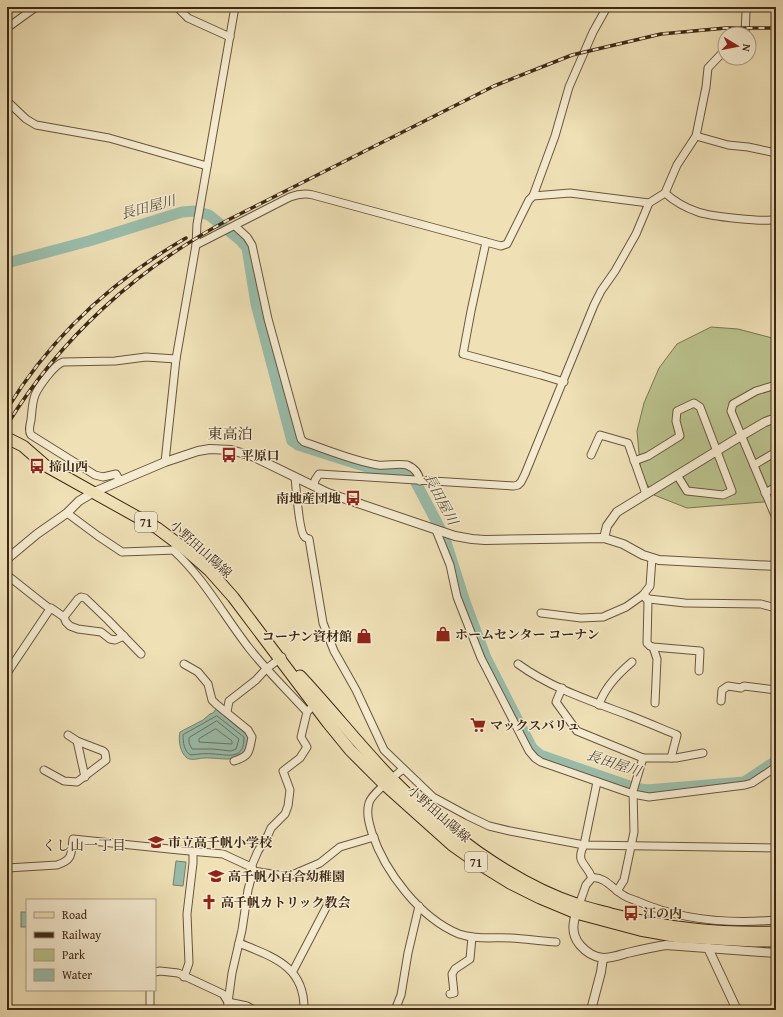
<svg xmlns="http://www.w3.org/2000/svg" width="783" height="1017" font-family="'Gentium Book Plus','Noto Serif JP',serif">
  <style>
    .green { fill: #bac28d; stroke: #7b7450 }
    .water { fill: #9abdab; stroke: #74816f }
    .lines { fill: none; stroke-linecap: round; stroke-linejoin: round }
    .shore { stroke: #6b7260; stroke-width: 1 }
    .river { stroke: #9abdab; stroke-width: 11 }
    .minor-casing { stroke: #69553c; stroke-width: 9 }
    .tertiary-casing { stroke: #69553c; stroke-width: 10 }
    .primary-casing { stroke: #3c2714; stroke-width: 13 }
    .minor { stroke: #f5ebd0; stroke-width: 7 }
    .tertiary { stroke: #f5ebd0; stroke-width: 8 }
    .primary { stroke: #efe0b6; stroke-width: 11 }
    .rail-casing { stroke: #3c2714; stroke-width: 3.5 }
    .rail { stroke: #f5ebd0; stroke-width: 2; stroke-dasharray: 6; stroke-linecap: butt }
    .labels { text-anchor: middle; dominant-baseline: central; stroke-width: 3; stroke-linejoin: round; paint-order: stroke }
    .shield { fill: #f5ebd0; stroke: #74624c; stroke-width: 1 }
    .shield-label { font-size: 12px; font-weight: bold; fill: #3c2714 }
    .poi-label { font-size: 13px; font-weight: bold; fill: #3c2714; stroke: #f5ebd0; text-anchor: start }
    .street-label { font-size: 13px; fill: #3c2714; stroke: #f5ebd0 }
    .water-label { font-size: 14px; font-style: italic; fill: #544c3a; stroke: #f5ebd0 }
    .neighbourhood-label { font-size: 14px; fill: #3c2714; stroke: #f5ebd0 }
    .quarter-label { font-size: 15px; fill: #3c2714; stroke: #f5ebd0 }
  </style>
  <rect width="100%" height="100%" fill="#efe0b6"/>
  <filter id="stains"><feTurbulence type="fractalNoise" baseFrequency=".005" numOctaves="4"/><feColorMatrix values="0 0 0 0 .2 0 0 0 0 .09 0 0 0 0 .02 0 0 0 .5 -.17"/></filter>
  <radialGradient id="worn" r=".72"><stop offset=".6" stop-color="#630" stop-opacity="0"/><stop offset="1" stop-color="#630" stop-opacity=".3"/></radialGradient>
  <!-- green -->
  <polygon class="green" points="711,327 738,329 776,339 776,501 687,508 654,495 641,475 637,431 644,403 659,368 677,344"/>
  <!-- water -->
  <g class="water">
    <path d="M 216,709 L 248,736 C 249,740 247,744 246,748 C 242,765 218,757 205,758 C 199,758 192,761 187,758 C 180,753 178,739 180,732 L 203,720 L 210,714 L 213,713 Z"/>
    <polygon points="176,861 186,862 183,886 173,885"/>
    <rect x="21" y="912" width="6" height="15"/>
  </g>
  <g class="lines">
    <!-- shore -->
    <g class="shore">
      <path d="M 217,716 L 244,737 C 244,760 230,755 214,754 C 206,753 199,754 191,755 C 184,752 183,742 183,735 Z"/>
      <polygon points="217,721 239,739 236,749 231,751 213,749 192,749 189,743 189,738"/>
      <polygon points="216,729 232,741 232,744 199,742 199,739"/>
    </g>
    <!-- river -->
    <polyline class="river" points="7,263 89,241 182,212 195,211 209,215 240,240 247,248 256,304 292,441 298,445 370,468 407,470 413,477 444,536 465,602 486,658 532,748 540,755 635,788 647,790 744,782 776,761"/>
    <defs>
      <g id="minor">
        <polyline points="177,7 188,18 230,37"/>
        <polyline points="7,28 36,7"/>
        <polyline points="745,34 746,12 748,7"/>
        <polyline points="7,101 26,119 36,125 109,138 207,166"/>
        <polyline points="696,136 728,145 748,147 776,153"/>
        <path d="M 665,193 C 675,202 686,208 698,212 C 709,216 766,223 776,219"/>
        <polyline points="533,196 555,136 569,87 593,32 607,7"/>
        <path d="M 235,226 L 247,237 L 252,245 L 268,319 L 301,439 L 304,442 C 328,450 353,461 378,465 C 388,466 398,463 407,465 C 414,468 419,473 420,481"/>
        <polyline points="486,242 471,311 463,354 541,375 564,382"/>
        <path d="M 196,245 L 290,197 C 298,194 305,193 313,195 L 501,246 L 507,244 L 529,200 L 533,196 L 570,193 L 649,203"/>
        <polyline points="776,385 756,391 733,404 731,411 776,518"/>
        <polyline points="591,455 600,435 628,443 646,494"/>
        <polyline points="634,461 648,456 680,436 676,421 677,411 694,403 700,407 732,491 723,495 687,491 677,475"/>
        <polyline points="165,462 176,359 196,245 197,224 235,7"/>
        <polyline points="754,465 776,452"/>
        <path d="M 295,477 C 296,487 299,530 304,536 C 305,538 307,538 309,539 L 323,623 L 334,651 L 356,690 L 384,750 L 433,797 L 468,816 L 489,826 L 510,831 L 584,845 L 776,848"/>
        <path d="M 120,481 L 116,474 L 103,477 L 95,475 L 31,435 C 28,431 30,425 31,420 C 32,412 32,403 35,395 C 39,386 54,365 63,362 L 115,361 L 146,357 L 176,359"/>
        <polyline points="314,486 315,480 319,474 514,486 518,485 521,482 525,474 594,305 601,291 615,271 636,234 649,203 665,193 677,165 696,136 706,87 708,68 725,50"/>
        <polyline points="765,493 776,487"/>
        <polyline points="67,513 98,536 122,552 176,550"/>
        <polyline points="436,530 450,565 457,597 481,658 529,751 535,758 541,762 633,794 649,797 745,785 752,783 776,767"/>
        <path d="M 173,550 C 204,578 224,616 249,648 C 267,671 288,691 307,712"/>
        <polyline points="652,558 650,586 643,595 648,601 647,643 650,646 653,647 700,651 699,671"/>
        <polyline points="7,575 50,609 7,673"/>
        <polyline points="51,608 64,617 66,622 70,626 78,629 101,632 110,639 115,640 124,636"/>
        <polyline points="541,613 581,618 603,617 626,607 643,595 649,599 685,603 761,604 776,608"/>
        <polyline points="64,617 78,599 81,597 85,598 108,620 141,654"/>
        <polyline points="653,647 657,659 655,703"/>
        <path d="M 184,664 L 198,672 L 208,684 L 212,700 L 216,704 L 248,730 L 252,737 C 249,752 250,756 234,761"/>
        <path d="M 518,664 C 551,688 591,701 628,715 C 644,721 660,728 677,735 L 671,758 L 643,758 L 633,791 L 634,832 L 624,880 L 617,891"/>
        <polyline points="562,688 556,702 577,731 643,758"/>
        <polyline points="721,701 722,690 728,686 741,688 744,686 776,690"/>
        <path d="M 599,705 C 604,688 619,673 632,662"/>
        <polyline points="227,712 229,701 256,680 266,669 282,657"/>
        <polyline points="77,741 85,777"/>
        <polyline points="671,758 676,758 703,753"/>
        <path d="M 403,769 C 396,775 371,794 369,803 C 366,813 369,823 372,833 C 385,872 420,918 459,934 C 476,940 494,937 511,938 C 526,939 541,941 556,942"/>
        <polyline points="44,770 64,781 77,782 106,760 105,753 103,751 77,741 68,735"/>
        <path d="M 7,868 L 57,865 C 73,860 71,854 73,839 L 179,850 L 223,854 L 249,866 L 253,871 L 284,876 L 292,875 L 320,863 L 340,847 L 374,837"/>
        <path d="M 592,878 C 586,862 575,863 584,845 L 597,782"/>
        <path d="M 579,905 L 586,885 L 592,878 C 604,876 613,889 623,895 C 627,898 632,899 637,901 C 680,920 730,924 776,920"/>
        <path d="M 239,943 C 273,957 305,966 304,1010"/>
        <polyline points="293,971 329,902"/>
        <polyline points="155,972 160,971 178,973 223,994 228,1002 247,1006 254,1010"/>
        <polyline points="184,977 189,963 187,914 193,863 193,851"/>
        <polyline points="150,990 150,1010"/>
        <polyline points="450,994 454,993 452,974 455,969 470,959 472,937"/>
        <polyline points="227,1010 232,973 242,930 248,890 253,871 252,865 258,851 268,835 271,828 285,814 288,806 290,790 283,771 300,758 307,747 301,737 307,712 314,705"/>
        <polyline points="395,1010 401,995 408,953 419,906"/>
      </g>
      <g id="tertiary">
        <polyline points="604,538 607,526 617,512 741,436 765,422 776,418"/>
        <polyline points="7,559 37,534 67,513 79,501 94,492 165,462 198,451 210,449 231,450 252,456 328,493 455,536 472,539 485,540 604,538 623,544 643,555 659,560 776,566"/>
        <path d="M 578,908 C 573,921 570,933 580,945 C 586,952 594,957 603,958 C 612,958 620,955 627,953 C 640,950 653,947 666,945 L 776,953"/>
        <polyline points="708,948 737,1010"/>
        <polyline points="591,1010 601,972 603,958"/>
      </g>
      <g id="primary">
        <polyline points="7,438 23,446 46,466 157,528 185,549 209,570 233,597 328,723 350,750 385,785 452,845 476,862 510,883 540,898 576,913 640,930 679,937 754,941 776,941"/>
        <path d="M 300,676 C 331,709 359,745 390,777 C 440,828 511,883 579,905 C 590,909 601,911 611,914 C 668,928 718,934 776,932"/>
      </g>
    </defs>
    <!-- minor casing -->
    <use href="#minor" class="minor-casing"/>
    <!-- tertiary casing -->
    <use href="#tertiary" class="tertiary-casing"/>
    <!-- primary casing -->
    <use href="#primary" class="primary-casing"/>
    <!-- minor -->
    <use href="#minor" class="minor"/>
    <!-- tertiary -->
    <use href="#tertiary" class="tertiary"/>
    <!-- primary -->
    <use href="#primary" class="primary"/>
    <defs>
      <g id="rail">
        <path d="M 7,409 C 51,337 113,280 186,238"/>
        <path d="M 7,425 C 60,338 138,268 228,220 L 494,86 L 572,55 L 661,34 L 726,28 L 776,28"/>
      </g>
    </defs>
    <!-- rail casing -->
    <use href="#rail" class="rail-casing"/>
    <!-- rail -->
    <use href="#rail" class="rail"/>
  </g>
  <!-- icons -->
  <defs>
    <symbol id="bus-bare" viewBox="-9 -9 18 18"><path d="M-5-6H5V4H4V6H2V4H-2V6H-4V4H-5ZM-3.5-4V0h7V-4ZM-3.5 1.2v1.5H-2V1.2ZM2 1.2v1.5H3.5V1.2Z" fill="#8f2418" stroke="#f5ebd0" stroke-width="2.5" paint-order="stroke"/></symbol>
    <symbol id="shop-bare" viewBox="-9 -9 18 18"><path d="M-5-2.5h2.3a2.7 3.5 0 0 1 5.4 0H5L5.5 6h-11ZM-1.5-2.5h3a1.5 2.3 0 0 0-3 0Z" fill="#8f2418" stroke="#f5ebd0" stroke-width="2.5" paint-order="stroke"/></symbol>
    <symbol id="supermarket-bare" viewBox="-9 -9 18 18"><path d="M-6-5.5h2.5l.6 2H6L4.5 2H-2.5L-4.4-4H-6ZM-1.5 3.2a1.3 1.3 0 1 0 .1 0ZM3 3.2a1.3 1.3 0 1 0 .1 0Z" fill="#8f2418" stroke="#f5ebd0" stroke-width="2.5" paint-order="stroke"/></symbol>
    <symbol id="school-bare" viewBox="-9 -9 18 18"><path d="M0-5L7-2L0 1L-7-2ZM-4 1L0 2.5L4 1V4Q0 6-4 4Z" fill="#8f2418" stroke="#f5ebd0" stroke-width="2.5" paint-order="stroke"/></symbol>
    <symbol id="church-bare" viewBox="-9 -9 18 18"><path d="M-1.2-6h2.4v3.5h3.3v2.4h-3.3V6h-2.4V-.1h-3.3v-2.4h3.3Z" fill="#8f2418" stroke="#f5ebd0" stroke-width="2.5" paint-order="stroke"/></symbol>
  </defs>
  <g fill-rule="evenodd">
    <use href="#bus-bare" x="218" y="444" width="22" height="22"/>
    <use href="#bus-bare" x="26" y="455" width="22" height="22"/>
    <use href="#bus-bare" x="342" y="487" width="22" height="22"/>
    <use href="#shop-bare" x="432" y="623" width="22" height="22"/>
    <use href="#shop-bare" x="353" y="625" width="22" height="22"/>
    <use href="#supermarket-bare" x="467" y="714" width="22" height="22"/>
    <use href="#school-bare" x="145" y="831" width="22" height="22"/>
    <use href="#school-bare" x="205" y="865" width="22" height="22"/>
    <use href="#church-bare" x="198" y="891" width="22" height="22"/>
    <use href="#bus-bare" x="620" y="902" width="22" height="22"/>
  </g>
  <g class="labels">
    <!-- shield labels -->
    <g class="shield">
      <rect x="135" y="512" width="22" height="20" rx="3"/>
      <rect x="465" y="852" width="22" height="20" rx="3"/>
    </g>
    <g class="shield-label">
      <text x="146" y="522">71</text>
      <text x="476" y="862">71</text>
    </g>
    <!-- poi labels -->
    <g class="poi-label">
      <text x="241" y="455">平原口</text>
      <text x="49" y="466">揥山西</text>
      <text x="341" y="498" text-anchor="end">南地産団地</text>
      <text x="455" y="634">ホームセンター コーナン</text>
      <text x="352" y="636" text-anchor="end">コーナン資材館</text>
      <text x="490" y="725">マックスバリュ</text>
      <text x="168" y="842">市立高千帆小学校</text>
      <text x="228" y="876">高千帆小百合幼稚園</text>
      <text x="221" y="902">高千帆カトリック教会</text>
      <text x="643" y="913">江の内</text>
    </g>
    <!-- street labels -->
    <g class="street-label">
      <text transform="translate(201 549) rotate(42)">小野田山陽線</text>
      <text transform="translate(439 814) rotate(41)">小野田山陽線</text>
    </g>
    <!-- water labels -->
    <g class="water-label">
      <text transform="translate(148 207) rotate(-15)">長田屋川</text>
      <text transform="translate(441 499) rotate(62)">長田屋川</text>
      <text transform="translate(614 763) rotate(18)">長田屋川</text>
    </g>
    <!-- neighbourhood labels -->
    <g class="neighbourhood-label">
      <text x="84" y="845">くし山一丁目</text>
    </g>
    <!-- quarter labels -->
    <g class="quarter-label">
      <text x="230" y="433">東高泊</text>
    </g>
  </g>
  <!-- margin -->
  <rect width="783" height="1017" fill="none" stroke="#efe0b6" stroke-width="24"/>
  <rect x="8" y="8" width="767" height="1001" fill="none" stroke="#3c2714" stroke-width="2"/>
  <rect x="12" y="12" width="759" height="993" fill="none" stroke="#3c2714"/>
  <!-- legend -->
  <rect x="26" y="899" width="130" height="92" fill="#f5ebd0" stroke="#ab9d85"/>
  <rect x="34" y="912" width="20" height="6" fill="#efe0b6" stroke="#ab9d85"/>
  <text x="62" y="919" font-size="12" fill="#3c2714">Road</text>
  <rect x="34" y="932" width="20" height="6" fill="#3c2714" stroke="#ab9d85"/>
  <text x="62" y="939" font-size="12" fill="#3c2714">Railway</text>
  <rect x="34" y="949" width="20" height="12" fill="#bac28d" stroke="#ab9d85"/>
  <text x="62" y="959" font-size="12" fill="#3c2714">Park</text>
  <rect x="34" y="969" width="20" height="12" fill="#9abdab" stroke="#ab9d85"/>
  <text x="62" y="979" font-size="12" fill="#3c2714">Water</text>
  <!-- north arrow -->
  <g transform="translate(737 46) rotate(100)"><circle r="19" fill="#f5ebd0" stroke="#ab9d85"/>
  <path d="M0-3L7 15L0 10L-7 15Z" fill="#8f2418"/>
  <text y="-6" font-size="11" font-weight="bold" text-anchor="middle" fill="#3c2714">N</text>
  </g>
  <rect width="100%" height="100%" filter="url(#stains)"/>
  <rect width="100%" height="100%" fill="url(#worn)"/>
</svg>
